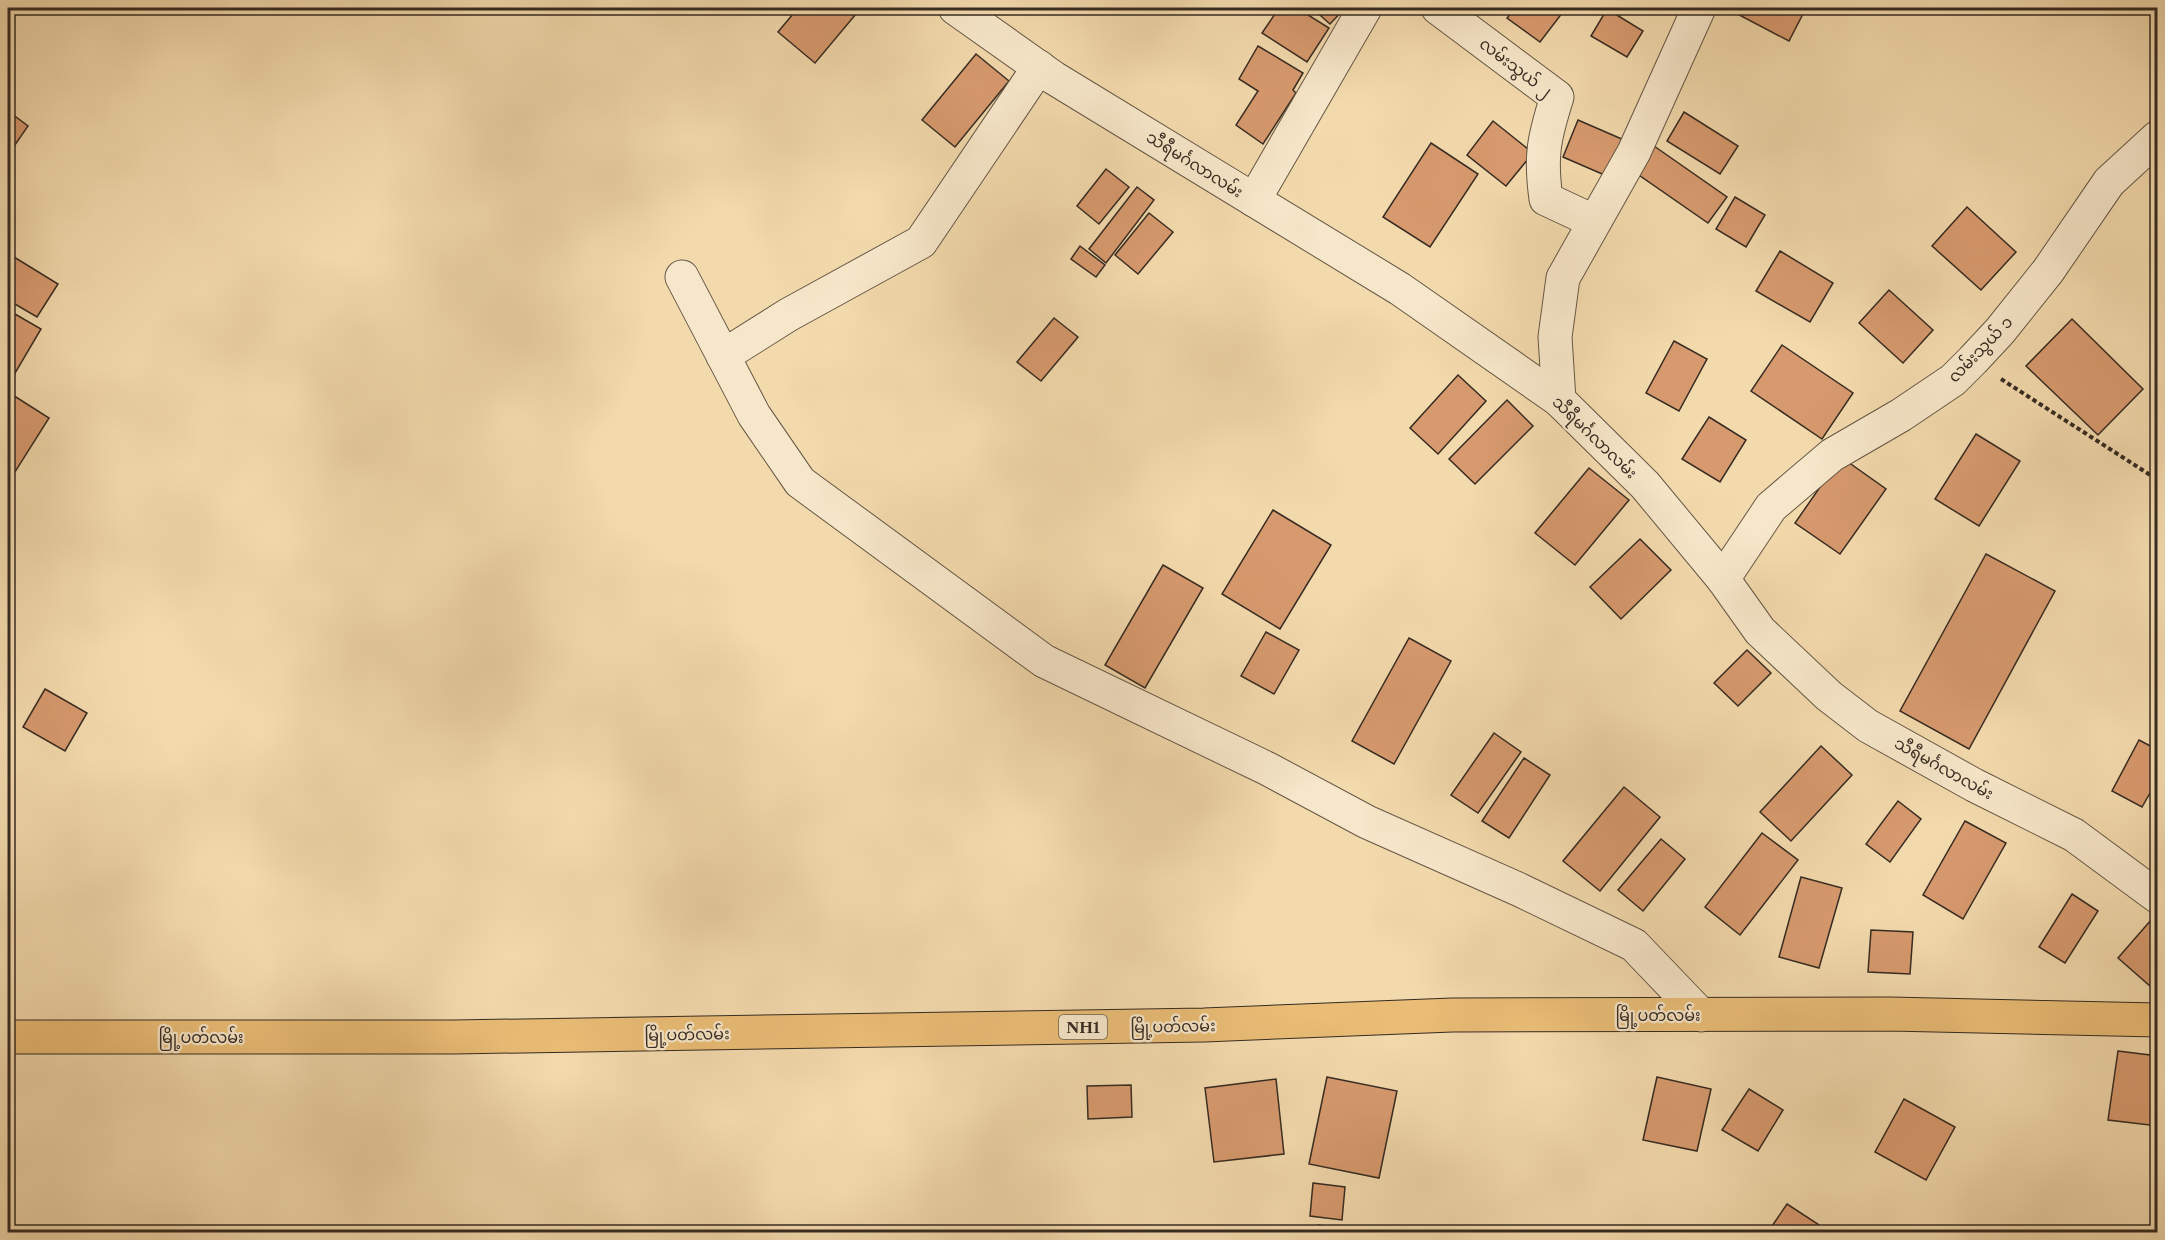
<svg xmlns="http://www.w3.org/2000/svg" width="2165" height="1240" font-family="'Libre Caslon Text','Noto Sans Myanmar',serif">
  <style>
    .building { fill: #d79a6e; stroke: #362b22; stroke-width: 1.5 }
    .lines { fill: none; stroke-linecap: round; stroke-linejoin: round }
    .minor-casing { stroke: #655745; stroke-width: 35 }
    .highway-casing { stroke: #362b22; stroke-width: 35 }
    .path { stroke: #362b22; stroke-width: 4; stroke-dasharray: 4.5 3; stroke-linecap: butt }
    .minor { stroke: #f7e7ca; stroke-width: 33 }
    .highway { stroke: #eabd76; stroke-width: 33 }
    .labels { text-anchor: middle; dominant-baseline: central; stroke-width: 4.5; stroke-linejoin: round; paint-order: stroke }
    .shield { fill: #f7e7ca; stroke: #706354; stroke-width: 1.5 }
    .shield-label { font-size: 15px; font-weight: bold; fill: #362b22 }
    .street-label { font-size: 16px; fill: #362b22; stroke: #f7e7ca }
  </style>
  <rect width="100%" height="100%" fill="#f3daad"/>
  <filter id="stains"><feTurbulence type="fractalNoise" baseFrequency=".00333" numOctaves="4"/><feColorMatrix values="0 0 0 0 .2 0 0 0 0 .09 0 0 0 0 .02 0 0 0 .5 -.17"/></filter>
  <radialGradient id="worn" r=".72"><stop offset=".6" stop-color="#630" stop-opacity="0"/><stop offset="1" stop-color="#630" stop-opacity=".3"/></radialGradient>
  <!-- building -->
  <g class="building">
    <polygon points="798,8 861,8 815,63 778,32"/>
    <polygon points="1279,8 1297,8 1329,28 1307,62 1262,33"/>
    <polygon points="1312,8 1345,8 1330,24"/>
    <polygon points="1515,8 1566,8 1540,42 1507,18"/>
    <polygon points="1726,8 1806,8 1789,41"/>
    <polygon points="1607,9 1643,31 1627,57 1591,36"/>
    <polygon points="1258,46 1303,73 1293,90 1296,93 1263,144 1236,125 1258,91 1239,79"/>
    <polygon points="976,54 1009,81 955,147 922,120"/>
    <polygon points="8,111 28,126 8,155"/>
    <polygon points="1684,112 1738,146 1720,174 1667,141"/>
    <polygon points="1578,120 1624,140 1609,177 1563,157"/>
    <polygon points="1493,121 1533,153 1506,186 1467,155"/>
    <polygon points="1431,143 1478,174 1430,247 1383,217"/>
    <polygon points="1654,146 1727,197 1708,223 1636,173"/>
    <polygon points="1106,169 1129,187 1099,224 1077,206"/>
    <polygon points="1137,187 1154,200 1106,263 1089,249"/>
    <polygon points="1735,197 1765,215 1746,247 1716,229"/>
    <polygon points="1967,207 2016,252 1981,290 1932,246"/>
    <polygon points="1149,213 1173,232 1138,274 1115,255"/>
    <polygon points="1080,246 1105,265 1096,277 1071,259"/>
    <polygon points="1780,251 1833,283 1810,322 1756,291"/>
    <polygon points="14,257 58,284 37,317 8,300 8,268"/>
    <polygon points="1889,290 1933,330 1903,363 1859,323"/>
    <polygon points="8,310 41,329 11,380 8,378"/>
    <polygon points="1054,318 1078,337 1041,381 1017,362"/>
    <polygon points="2072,319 2143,389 2098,435 2026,366"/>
    <polygon points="1674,341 1707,359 1679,411 1646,393"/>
    <polygon points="1782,345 1853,393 1822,439 1751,391"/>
    <polygon points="1458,375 1486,401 1438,454 1410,428"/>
    <polygon points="8,392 49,418 8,483"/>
    <polygon points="1507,400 1533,426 1475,484 1449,459"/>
    <polygon points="1709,417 1746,440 1720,482 1682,459"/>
    <polygon points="1976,434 2020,461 1979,526 1935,499"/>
    <polygon points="1841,457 1886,489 1840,554 1795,523"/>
    <polygon points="1589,468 1629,500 1575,565 1535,533"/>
    <polygon points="1273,510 1331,545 1280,629 1222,594"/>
    <polygon points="1640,539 1671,570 1621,619 1590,587"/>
    <polygon points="1986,554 2055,591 1969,749 1900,711"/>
    <polygon points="1163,565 1203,588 1145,688 1105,665"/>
    <polygon points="1266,632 1299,650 1274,694 1241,676"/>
    <polygon points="1409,638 1451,661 1394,764 1352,741"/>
    <polygon points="1747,650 1771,673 1738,706 1714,683"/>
    <polygon points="45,689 87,713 65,751 23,727"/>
    <polygon points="1494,733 1521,752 1478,813 1451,795"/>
    <polygon points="2139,740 2158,750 2158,779 2142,807 2112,791"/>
    <polygon points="1821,746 1852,775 1791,841 1760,812"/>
    <polygon points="1524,758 1550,775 1509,838 1482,821"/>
    <polygon points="1624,787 1660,817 1600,891 1563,861"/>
    <polygon points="1898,801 1921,819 1890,862 1866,844"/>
    <polygon points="1965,821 2006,843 1963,919 1923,895"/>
    <polygon points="1762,833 1798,860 1740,935 1705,907"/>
    <polygon points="1661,839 1685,859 1643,911 1618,890"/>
    <polygon points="1801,877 1842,888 1819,968 1779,957"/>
    <polygon points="2072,894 2098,911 2065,963 2039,947"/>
    <polygon points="2158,912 2158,993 2118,958"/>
    <polygon points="1871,930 1913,932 1910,974 1868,972"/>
    <polygon points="2118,1051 2158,1056 2158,1126 2108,1120"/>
    <polygon points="1327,1077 1397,1091 1379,1178 1309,1164"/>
    <polygon points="1657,1077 1711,1089 1697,1151 1643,1140"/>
    <polygon points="1276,1079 1284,1154 1214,1162 1205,1088"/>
    <polygon points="1131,1085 1132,1117 1088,1119 1087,1086"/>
    <polygon points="1749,1089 1783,1110 1758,1151 1722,1130"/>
    <polygon points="1904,1099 1955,1127 1926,1180 1875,1152"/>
    <polygon points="1313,1183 1345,1187 1342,1220 1310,1216"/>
    <polygon points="1787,1204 1827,1230 1825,1232 1768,1232"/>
    <polygon points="1318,1225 1364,1232 1316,1232"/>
  </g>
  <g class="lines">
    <defs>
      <g id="minor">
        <polyline points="955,8 1054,78 1400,289 1559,400 1645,485 1723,579 1760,631 1829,696 1868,726 1974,785 2074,835 2158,897"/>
        <path d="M 1438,8 L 1557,97 C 1544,138 1540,156 1546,199 L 1593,221"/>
        <polyline points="1254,200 1365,8"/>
        <polyline points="682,277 754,415 800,482 1044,661 1268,769 1367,822 1520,890 1634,945 1701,1015"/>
        <polyline points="723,356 788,315 921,242 1039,67"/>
        <polyline points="1559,400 1555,337 1563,278 1634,152 1699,8"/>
        <polyline points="1723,579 1771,507 1832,455 1901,415 1953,380 1973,360 2000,331 2048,271 2109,182 2158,137"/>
      </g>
      <polyline id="highway" points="8,1037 454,1037 1204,1025 1452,1015 1890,1014 2158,1020"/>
    </defs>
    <!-- minor casing -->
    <use href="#minor" class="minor-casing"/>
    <!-- highway casing -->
    <use href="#highway" class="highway-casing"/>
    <!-- path -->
    <polyline class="path" points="2001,379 2158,480"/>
    <!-- minor -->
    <use href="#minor" class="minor"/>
    <!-- highway -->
    <use href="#highway" class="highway"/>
  </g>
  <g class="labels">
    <!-- shield labels -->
    <rect class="shield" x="1059" y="1015" width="48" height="24" rx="4.5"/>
    <g class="shield-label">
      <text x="1083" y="1027">NH1</text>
    </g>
    <!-- street labels -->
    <g class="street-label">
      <text transform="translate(1516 67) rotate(37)">လမ်းသွယ် ၂</text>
      <text transform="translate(1195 164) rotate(32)">သီရီမင်္ဂလာလမ်း</text>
      <text transform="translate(1980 349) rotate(-46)">လမ်းသွယ် ၁</text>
      <text transform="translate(1595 437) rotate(44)">သီရီမင်္ဂလာလမ်း</text>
      <text transform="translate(1944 768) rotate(29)">သီရီမင်္ဂလာလမ်း</text>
      <text x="1658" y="1015">မြို့ပတ်လမ်း</text>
      <text transform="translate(1173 1026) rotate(-1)">မြို့ပတ်လမ်း</text>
      <text transform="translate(687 1034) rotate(-1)">မြို့ပတ်လမ်း</text>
      <text x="201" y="1037">မြို့ပတ်လမ်း</text>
    </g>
  </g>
  <!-- margin -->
  <rect width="2165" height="1240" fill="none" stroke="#f3daad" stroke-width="30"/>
  <rect x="9" y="9" width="2147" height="1222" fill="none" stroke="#362b22" stroke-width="3"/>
  <rect x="15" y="15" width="2135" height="1210" fill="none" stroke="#362b22" stroke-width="1.5"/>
  <rect width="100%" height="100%" filter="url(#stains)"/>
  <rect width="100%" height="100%" fill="url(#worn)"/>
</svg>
